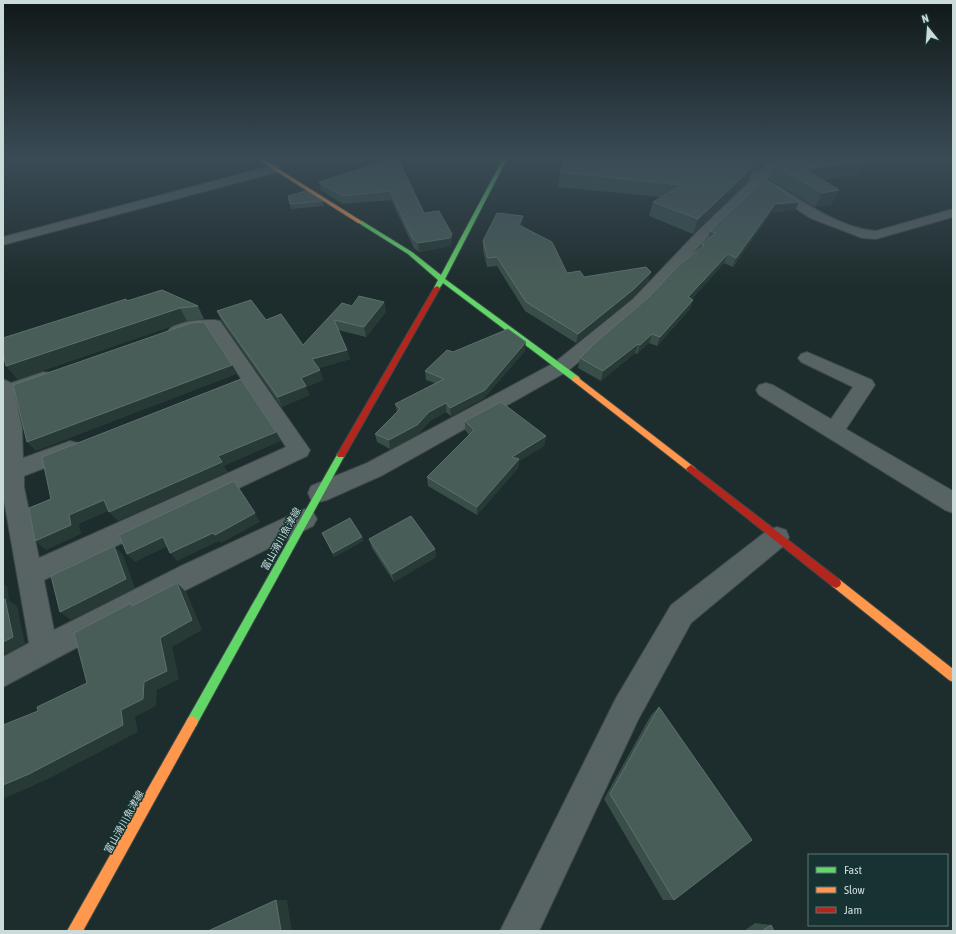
<svg xmlns="http://www.w3.org/2000/svg" width="956" height="934" font-family="'Asap Condensed','Noto Sans JP',sans-serif">
  <style>
    .lines { fill: none; stroke-linecap: round; stroke-linejoin: round }
    .street-casing { stroke: #3a4847; stroke-width: 2 }
    .fast-casing { stroke: #3a4847; stroke-width: 2 }
    .slow-casing { stroke: #3a4847; stroke-width: 2 }
    .jam-casing { stroke: #3a4847; stroke-width: 2 }
    .street { fill: #586363; fill-rule: evenodd }
    .fast { fill: #63d668; fill-rule: evenodd }
    .slow { fill: #ff974d; fill-rule: evenodd }
    .jam { fill: #b3261e; fill-rule: evenodd }
    .wall { fill: #394e48 }
    .shaded-wall { fill: #273a36 }
    .building { fill: #495d58; stroke: #5d716c }
    .labels { text-anchor: middle; dominant-baseline: central; stroke-width: 3; stroke-linejoin: round; paint-order: stroke }
    .street-label { font-size: 10px; fill: #cbdbda; stroke: #173232 }
  </style>
  <rect width="100%" height="100%" fill="#1d2c2c"/>
  <g class="lines">
    <defs>
      <g id="street">
        <path d="M 718,157 L 732,157 L 758,173 L 775,157 L 788,157 L 767,179 C 798,198 838,228 876,231 L 953,209 L 953,217 L 876,239 L 862,238 L 810,218 L 760,185 L 707,238 L 645,305 L 568,371 L 383,475 L 327,500 L 319,502 L 311,500 L 308,493 L 311,486 L 367,463 L 554,363 L 633,299 L 697,232 L 751,180 Z"/>
        <polygon points="274,165 278,166 280,169 278,172 3,245 3,237"/>
        <path d="M 214,320 L 220,321 L 310,450 L 307,456 L 44,580 L 54,630 L 181,566 L 297,512 L 305,509 L 313,512 L 317,519 L 313,526 L 162,602 L 3,687 L 3,657 L 29,643 L 3,495 L 3,379 L 11,383 L 43,372 L 50,373 L 53,378 L 50,383 L 15,395 L 22,428 L 23,458 L 70,441 L 78,443 L 81,449 L 78,455 L 24,476 L 24,487 L 39,558 L 286,447 L 209,330 L 194,331 L 177,336 L 171,335 L 168,331 C 175,320 202,320 214,320 Z"/>
        <polygon points="807,352 872,380 875,385 846,429 953,491 953,513 945,510 759,395 756,390 759,385 766,383 773,385 831,419 853,387 801,362 798,358 801,354"/>
        <polygon points="777,527 786,530 789,537 786,544 691,623 638,720 539,931 500,931 616,698 671,605 768,530"/>
      </g>
      <g id="fast">
        <polygon points="504,157 508,157 445,279 579,377 580,379 579,381 573,381 443,283 439,289 435,289 434,288 438,280 408,254 357,222 362,221 412,252 441,275"/>
        <polygon points="341,452 345,455 196,726 192,728 188,726 186,722 188,718 338,453"/>
      </g>
      <g id="slow">
        <polygon points="254,157 259,157 363,222 358,223"/>
        <polygon points="576,376 694,467 696,469 694,471 688,471 573,381 572,379 573,377"/>
        <polygon points="836,578 840,580 953,669 953,682 949,680 832,586 831,583 832,580"/>
        <polygon points="192,716 196,718 198,722 196,726 83,931 67,931 188,718"/>
      </g>
      <g id="jam">
        <polygon points="437,286 440,288 344,457 338,457 337,455 338,453 434,288"/>
        <polygon points="691,465 840,580 841,583 840,586 836,588 832,586 688,471 686,469 688,467"/>
      </g>
    </defs>
    <!-- street casing -->
    <use href="#street" class="street-casing"/>
    <!-- fast casing -->
    <use href="#fast" class="fast-casing"/>
    <!-- slow casing -->
    <use href="#slow" class="slow-casing"/>
    <!-- jam casing -->
    <use href="#jam" class="jam-casing"/>
    <!-- street -->
    <use href="#street" class="street"/>
    <!-- fast -->
    <use href="#fast" class="fast"/>
    <!-- slow -->
    <use href="#slow" class="slow"/>
    <!-- jam -->
    <use href="#jam" class="jam"/>
  </g>
  <!-- wall -->
  <g class="wall">
    <polygon points="268,157 322,157 282,166"/>
    <polygon points="397,157 424,213 452,234 452,242 450,246 419,252 414,248 391,200 343,204 321,190 319,182"/>
    <polygon points="566,157 773,157 758,171 753,168 749,180 693,234 649,216 653,202 660,197 558,187 560,172"/>
    <polygon points="783,157 886,157 882,165 863,165 858,175 822,180 839,190 831,205 815,207 769,179 775,165"/>
    <polygon points="764,179 795,210 771,213 733,267 724,263 692,299 693,300 690,309 657,346 649,343 637,354 635,353 601,381 578,368 580,358 649,297 700,248 702,244 707,240 710,231"/>
    <polygon points="288,196 323,201 324,206 291,209"/>
    <polygon points="522,225 522,226 567,273 584,277 651,272 648,281 632,298 576,343 525,311 497,266 487,267 483,250 483,241"/>
    <polygon points="127,301 198,306 204,319 187,321 18,379 6,366"/>
    <polygon points="384,302 386,312 366,337 338,330 350,359 319,368 323,380 306,387 309,395 282,407 221,320 217,311 303,345 352,306"/>
    <polygon points="525,351 484,398 451,416 446,412 430,421 418,434 390,449 377,442 375,434 397,412 395,404 435,383 426,380 425,371 453,352"/>
    <polygon points="465,421 546,436 544,446 519,461 518,468 477,515 428,486 427,477 469,435 465,430"/>
    <polygon points="322,533 362,537 363,541 334,557"/>
    <polygon points="369,539 435,549 436,557 394,582 372,548"/>
    <polygon points="659,707 674,900 663,900 604,799 651,715"/>
    <polygon points="755,923 771,925 774,931 744,931"/>
  </g>
  <!-- shaded-wall -->
  <g class="shaded-wall">
    <polygon points="279,157 322,157 282,166"/>
    <polygon points="763,157 773,157 758,171"/>
    <polygon points="865,161 858,175 805,182 805,169"/>
    <polygon points="754,166 749,180 693,234 698,219"/>
    <polygon points="839,190 831,205 815,207 822,193"/>
    <polygon points="799,202 795,210 771,213 733,267 736,258 775,204"/>
    <polygon points="523,216 522,225 518,234 519,225"/>
    <polygon points="452,234 452,242 450,246 419,252 418,243"/>
    <polygon points="728,254 724,263 685,307 688,297"/>
    <polygon points="651,272 648,281 632,298 576,343 578,334"/>
    <polygon points="693,300 690,309 657,346 660,337"/>
    <polygon points="384,302 386,312 366,337 364,327"/>
    <polygon points="180,308 187,321 18,379 6,366"/>
    <polygon points="652,334 649,343 637,354 640,345"/>
    <polygon points="526,342 525,351 484,398 451,416 450,408"/>
    <polygon points="638,344 635,353 601,381 603,371"/>
    <polygon points="347,350 350,359 315,369 312,359"/>
    <polygon points="232,365 237,374 36,451 27,442"/>
    <polygon points="320,370 323,380 306,387 309,395 282,407 278,397 301,378"/>
    <polygon points="446,403 446,412 430,421 418,434 390,449 389,440 429,412"/>
    <polygon points="276,432 281,441 224,466 228,472 118,521 109,512 218,456"/>
    <polygon points="546,436 544,446 519,461 518,468 477,515 477,507 512,457"/>
    <polygon points="104,500 113,509 79,524 81,534 46,550 35,541 69,515"/>
    <polygon points="255,513 260,522 221,543 219,541 177,561 170,553"/>
    <polygon points="163,537 170,545 135,562 127,554"/>
    <polygon points="362,537 363,541 334,557 333,553"/>
    <polygon points="114,546 123,555 135,588 71,620 60,612"/>
    <polygon points="435,549 436,557 394,582 392,574"/>
    <polygon points="177,583 187,593 202,630 172,647 179,679 157,690 156,706 135,717 138,732 48,779 3,799 3,785 121,710 144,682 160,638"/>
    <polygon points="3,584 7,586 9,601 17,606 25,644 3,655"/>
    <polygon points="276,900 287,900 292,931 281,931"/>
  </g>
  <!-- building -->
  <g class="building">
    <polygon points="397,157 424,213 439,211 452,234 450,238 418,243 413,239 390,191 342,196 319,182"/>
    <polygon points="566,157 740,157 754,166 698,219 653,202 682,185 560,172"/>
    <polygon points="783,157 858,157 865,161 805,169 839,190 822,193 775,165"/>
    <polygon points="764,179 799,202 775,204 736,258 728,254 688,297 693,300 660,337 652,334 640,345 638,344 603,371 580,358 594,344 649,297 677,267 704,245 702,244 716,233 710,231"/>
    <polygon points="306,191 323,201 290,204 288,196"/>
    <polygon points="497,213 523,216 519,225 552,242 567,273 580,271 584,277 646,267 651,272 634,289 578,334 526,302 497,257 488,258 483,241"/>
    <polygon points="162,290 198,306 180,308 6,366 3,353 3,338 126,299 127,301"/>
    <polygon points="359,296 384,302 364,327 334,320 347,350 312,359 320,370 301,378 306,386 278,397 217,311 251,300 266,320 281,314 303,345 342,303 352,306"/>
    <polygon points="204,322 232,365 27,442 13,385 191,323"/>
    <polygon points="508,329 526,342 485,390 450,408 446,403 429,412 417,425 389,440 375,434 400,409 395,404 444,379 425,371 447,350 453,352"/>
    <polygon points="241,379 276,432 218,456 222,462 109,512 104,500 69,515 71,525 35,541 29,508 51,499 42,457"/>
    <polygon points="501,402 546,436 512,457 519,459 477,507 427,477 474,430 465,421"/>
    <polygon points="234,481 255,513 215,535 213,533 170,553 163,537 127,554 119,535"/>
    <polygon points="411,516 435,549 392,574 369,539"/>
    <polygon points="350,518 362,537 333,553 322,533"/>
    <polygon points="114,546 126,579 60,612 51,576"/>
    <polygon points="177,583 192,620 160,638 167,671 144,682 143,699 121,710 123,725 29,774 3,785 3,725 38,711 37,707 87,683 74,633 131,603 132,606"/>
    <polygon points="5,599 13,637 3,642 3,600"/>
    <polygon points="659,707 752,840 674,900 610,794"/>
    <polygon points="276,900 281,931 208,931"/>
    <polygon points="771,925 774,931 762,931"/>
  </g>
  <!-- sky -->
  <linearGradient id="sky" x2="0" y2="1"><stop stop-color="#101818"/><stop offset="0.55" stop-color="#3a4b56"/><stop offset="1" stop-color="#3a4b56" stop-opacity="0"/></linearGradient>
  <rect width="956" height="288" fill="url(#sky)"/>
  <g class="labels">
    <!-- street labels -->
    <g class="street-label">
      <text transform="translate(281 539) rotate(-61)">富山滑川魚津線</text>
      <text transform="translate(124 822) rotate(-61)">富山滑川魚津線</text>
    </g>
  </g>
  <!-- border -->
  <rect width="956" height="934" fill="none" stroke="#cbdbda" stroke-width="8"/>
  <!-- legend -->
  <rect x="808" y="854" width="140" height="72" fill="#173232" stroke="#5f7675"/>
  <rect x="816" y="867" width="20" height="6" fill="#63d668" stroke="#5f7675"/>
  <text x="844" y="874" font-size="12" fill="#cbdbda">Fast</text>
  <rect x="816" y="887" width="20" height="6" fill="#ff974d" stroke="#5f7675"/>
  <text x="844" y="894" font-size="12" fill="#cbdbda">Slow</text>
  <rect x="816" y="907" width="20" height="6" fill="#b3261e" stroke="#5f7675"/>
  <text x="844" y="914" font-size="12" fill="#cbdbda">Jam</text>
  <!-- north arrow -->
  <g transform="translate(928 28) rotate(343)" stroke="#173232" stroke-width="3" paint-order="stroke">
  <path d="M0-3L7 15L0 10L-7 15Z" fill="#cbdbda"/>
  <text y="-6" font-size="11" font-weight="bold" text-anchor="middle" fill="#cbdbda">N</text>
  </g>
</svg>
